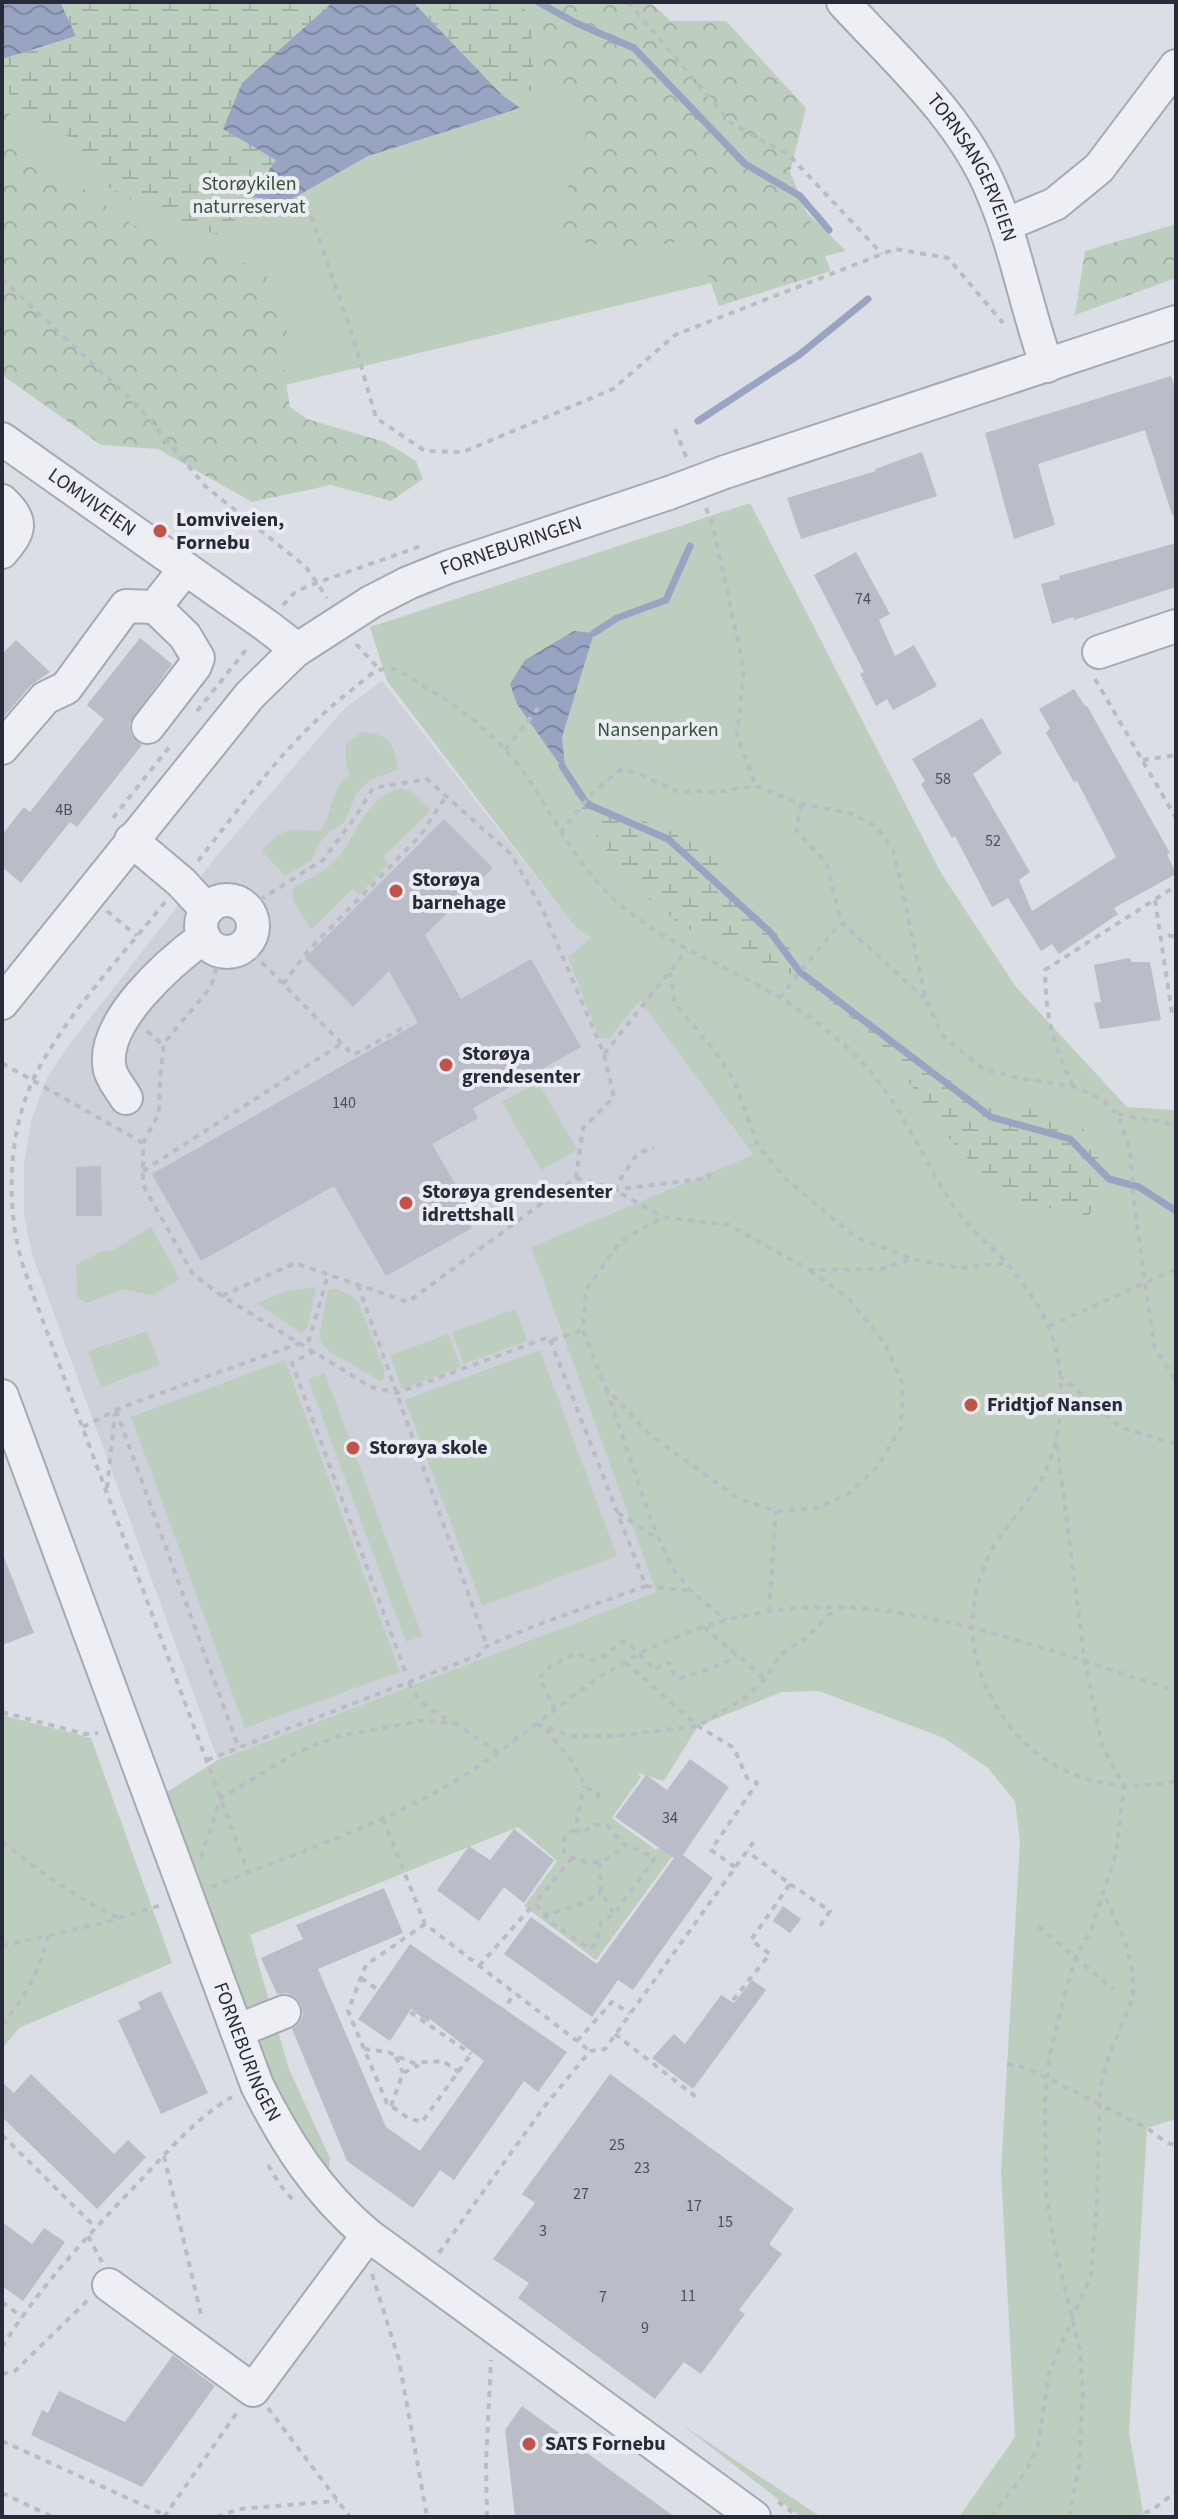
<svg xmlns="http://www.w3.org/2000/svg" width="1178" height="2519" font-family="'Source Sans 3',sans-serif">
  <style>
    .built { fill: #ced0da }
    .green { fill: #becebe }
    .forest { fill: url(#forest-crowns) }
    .wetland { fill: url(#wetland-marsh) }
    .water { fill: url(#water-waves) }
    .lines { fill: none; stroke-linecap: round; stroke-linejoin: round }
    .stream { stroke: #99a4c3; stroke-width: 7 }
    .building { fill: #babcc7 }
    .minor-casing { stroke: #a6a8b2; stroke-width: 36 }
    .path { stroke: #babcc4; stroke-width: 4; stroke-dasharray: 6 6; stroke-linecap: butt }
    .minor { stroke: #eeeff4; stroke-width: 32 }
    .minor-bridge-casing { stroke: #a6a8b2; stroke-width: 36; stroke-linecap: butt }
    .minor-bridge { stroke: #eeeff4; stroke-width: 32 }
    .poi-dot { fill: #c25349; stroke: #ebedf3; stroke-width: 3 }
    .labels { text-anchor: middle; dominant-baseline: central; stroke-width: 8; stroke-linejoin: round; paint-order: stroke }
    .number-label { font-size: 16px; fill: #4c4e5d }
    .street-label { font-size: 20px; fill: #272a3a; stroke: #ebedf3 }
    .park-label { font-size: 20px; fill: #365437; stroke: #ebedf3 }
    .poi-label { font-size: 20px; font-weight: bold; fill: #272a3a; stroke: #ebedf3; text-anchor: start }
  </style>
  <defs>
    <pattern id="forest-crowns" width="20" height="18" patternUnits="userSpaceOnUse" patternTransform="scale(2)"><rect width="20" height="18" fill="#becebe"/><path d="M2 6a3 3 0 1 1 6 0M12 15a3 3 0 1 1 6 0" fill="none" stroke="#a3b1a4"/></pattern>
    <pattern id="wetland-marsh" width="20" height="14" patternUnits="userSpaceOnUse" patternTransform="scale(2)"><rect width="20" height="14" fill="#becebe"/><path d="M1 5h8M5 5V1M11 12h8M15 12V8" fill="none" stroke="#a3b1a4"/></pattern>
    <pattern id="water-waves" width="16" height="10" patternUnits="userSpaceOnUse" patternTransform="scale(2)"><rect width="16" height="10" fill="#99a4c3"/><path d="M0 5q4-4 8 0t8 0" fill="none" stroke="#7d869f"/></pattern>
  </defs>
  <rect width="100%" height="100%" fill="#dcdee5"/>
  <!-- built -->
  <polygon class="built" points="382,681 576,928 591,938 640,999 753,1156 531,1247 656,1592 218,1760 32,1254 24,1215 24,1165 32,1118 47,1078 66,1049 219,853 344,709"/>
  <!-- green -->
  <g class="green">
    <polygon points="2,2 616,2 768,174 846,251 185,409 2,213"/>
    <polygon points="750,503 941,873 1016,987 1127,1107 1176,1110 1176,2119 1147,2128 1129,2433 1144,2517 959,2517 1015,2437 1001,2171 1020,1841 1015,1801 988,1768 944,1738 819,1691 782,1692 698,1726 664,1781 637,1773 641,1777 612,1818 656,1850 665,1842 676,1851 596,1960 524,1906 557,1861 518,1827 250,1935 289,2069 330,2158 328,2179 271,2083 162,1795 218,1760 656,1592 531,1247 753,1155 640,1000 610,1038 599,1038 568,957 591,938 576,928 387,681 370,627"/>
    <path d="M 362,732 C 391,735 394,743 398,770 L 371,779 L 356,794 L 344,823 L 329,832 L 317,846 L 312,860 L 285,876 L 262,851 C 283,827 288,828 320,831 C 336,810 327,790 351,774 L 346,766 L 346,745 Z"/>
    <path d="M 401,788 L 413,792 L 431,810 L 384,856 L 388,865 L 359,895 L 353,888 L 311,930 L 293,900 L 293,888 C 307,880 324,872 335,860 C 359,835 364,797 401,788 Z"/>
    <polygon points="538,1082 577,1150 541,1170 502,1102"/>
    <polygon points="151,1227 180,1279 152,1295 123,1289 87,1303 77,1297 76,1265 100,1252 112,1251"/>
    <polygon points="316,1287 308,1326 305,1331 300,1332 257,1303 286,1291"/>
    <polygon points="334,1288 352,1296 359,1304 384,1368 384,1379 380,1381 327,1350 319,1339 328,1290"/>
    <polygon points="516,1309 527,1341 464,1364 452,1332"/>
    <polygon points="147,1331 160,1365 101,1387 88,1351"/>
    <polygon points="448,1334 461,1367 402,1389 390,1355"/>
    <polygon points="540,1350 617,1556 482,1606 405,1400"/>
    <polygon points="285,1360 400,1672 245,1728 131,1417"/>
    <polygon points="325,1373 422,1636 406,1642 308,1379"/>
    <polygon points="2,1715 91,1738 172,1963 19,2028 2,2049"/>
    <polygon points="681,2424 821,2517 801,2517"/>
  </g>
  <!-- forest -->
  <g class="forest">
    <polygon points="538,2 650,2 671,21 726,21 806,108 790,172 831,271 719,306 695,238 625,252 553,234 589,123 544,71"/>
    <polygon points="2,99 26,148 151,237 261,267 289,315 283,362 290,407 307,419 385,442 416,461 423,479 391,501 331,485 252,502 158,449 101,445 2,375"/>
    <polygon points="1176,224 1176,278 1075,315 1085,251"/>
  </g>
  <!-- wetland -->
  <g class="wetland">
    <polygon points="60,2 333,2 242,83 276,160 224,236 174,224 101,183 73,138 37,125 3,87 2,59 76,36"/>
    <polygon points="413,2 522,2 532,29 531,62 547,89 501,94"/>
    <polygon points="560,765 565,767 603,807 661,827 719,853 723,883 786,942 808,978 949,1077 976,1101 1039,1110 1069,1120 1093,1136 1109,1179 1089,1216 1032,1205 1003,1196 953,1143 877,1039 802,979 783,971 763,968 681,925 631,884 596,836"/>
  </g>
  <!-- water -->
  <g class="water">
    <polygon points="2,2 60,2 76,36 2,59"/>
    <polygon points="333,2 413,2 501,94 520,108 368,156 288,201 251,197 276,160 223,129 242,83"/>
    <polygon points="574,631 594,633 562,737 565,767 560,765 517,704 510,684 525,660"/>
  </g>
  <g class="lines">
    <!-- stream -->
    <g class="stream">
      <polyline points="538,2 576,23 634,48 745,164 800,196 829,230"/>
      <polyline points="698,421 799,355 868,299"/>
      <polyline points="594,633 617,618 666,600 690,546"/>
      <polyline points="562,766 587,804 668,839 770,932 800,972 991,1117 1070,1139 1109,1179 1139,1187 1176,1211"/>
    </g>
  </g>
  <!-- building -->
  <g class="building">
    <polygon points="1171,376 1176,391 1176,515 1172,515 1145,430 1038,464 1055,525 1014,539 985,433"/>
    <polygon points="922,452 937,496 801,539 787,498 876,471 875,469"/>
    <polygon points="1176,543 1176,587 1074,620 1073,617 1052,624 1041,584 1060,579 1059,576"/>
    <polygon points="856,552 890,614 879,620 895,656 914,645 937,686 893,710 887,699 876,706 860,674 864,672 814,575"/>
    <polygon points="140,638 172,664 129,724 131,735 142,745 77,827 70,822 21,883 2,867 2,835 24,807 30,812 104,719 87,705"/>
    <polygon points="16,640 50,672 31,685 2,719 2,654"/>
    <polygon points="1074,689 1085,706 1087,706 1170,853 1167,854 1176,874 1114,908 1118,914 1059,954 1052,944 1041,951 1008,898 992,907 955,836 952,838 921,784 925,781 912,759 982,718 1002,753 973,774 1030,872 1019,880 1032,911 1116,857 1077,781 1074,782 1046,733 1050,728 1039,709"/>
    <polygon points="444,819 493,868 425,935 461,999 531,959 581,1047 473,1108 478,1118 432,1144 466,1203 460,1207 472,1228 386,1276 334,1186 201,1261 152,1174 418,1023 389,971 353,1007 305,958"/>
    <polygon points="1129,958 1132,962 1150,962 1161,1020 1100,1029 1094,1003 1101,1002 1094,965"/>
    <polygon points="101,1166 102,1216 76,1216 76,1167"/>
    <polygon points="2,1552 34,1633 2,1645"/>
    <polygon points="690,1759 729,1787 683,1855 713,1878 633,1990 618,1980 592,2017 504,1954 531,1917 597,1964 674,1858 615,1817 646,1775 667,1790"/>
    <polygon points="514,1829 554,1860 524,1903 504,1887 479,1921 437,1890 469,1846 490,1860"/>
    <polygon points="384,1888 403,1933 318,1969 386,2127 420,2151 484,2061 430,2019 428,2022 411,2009 390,2041 358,2019 410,1944 567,2052 538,2092 524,2081 454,2180 440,2170 413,2208 347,2161 292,2029 299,2023 303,2015 301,2004 295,1997 287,1993 277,1994 261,1958 303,1939 296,1925"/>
    <polygon points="783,1906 801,1919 790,1933 773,1921"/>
    <polygon points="752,1980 766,1990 693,2089 652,2058 674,2034 685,2044 721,1995 734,2003"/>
    <polygon points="161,1991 208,2093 161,2114 118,2020 141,2009 138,2002"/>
    <polygon points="31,2074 114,2154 128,2140 146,2157 97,2209 2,2117 2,2082 14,2093"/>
    <polygon points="610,2074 794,2209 769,2244 782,2254 739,2310 745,2314 701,2374 684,2362 655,2399 518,2298 529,2283 493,2259 535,2203 522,2194"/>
    <polygon points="2,2222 32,2244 44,2228 65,2242 23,2301 2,2286"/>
    <polygon points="173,2355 215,2386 142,2487 31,2435 42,2410 48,2413 59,2391 125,2422"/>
    <polygon points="522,2406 675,2517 515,2517 505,2430"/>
  </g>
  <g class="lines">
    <defs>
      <g id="minor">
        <path id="s1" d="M 843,2 C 896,60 960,116 991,189 C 1016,246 1026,308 1047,366"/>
        <polyline points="1005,225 1055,204 1099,168 1176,66"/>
        <path id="s2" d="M 2,439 L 267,626 L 289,643 L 295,651"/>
        <polyline points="725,472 1176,322"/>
        <path d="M 2,501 C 24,521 20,531 2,552"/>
        <polyline points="1099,652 1176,626"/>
        <polyline points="148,727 195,666 198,658 185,636 155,607"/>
        <polyline points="2,748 45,698 66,688 126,606 155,607 185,569"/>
        <polyline points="131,840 181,882 207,910"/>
        <circle cx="227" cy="926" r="26"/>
        <path id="s3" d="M 2,1003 L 250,695 L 295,651 L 371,602 L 408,583 L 448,567 L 669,493"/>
        <path d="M 126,1098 C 121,1089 112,1079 110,1070 C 99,1023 170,962 204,937"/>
        <path id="s4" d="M 2,1396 L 257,2085 C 286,2143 318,2193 368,2235 L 754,2517"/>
        <polyline points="237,2031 284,2012"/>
        <polyline points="109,2285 253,2390 368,2235"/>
      </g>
    </defs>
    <!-- minor casing -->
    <use href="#minor" class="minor-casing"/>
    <!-- path -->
    <g class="path">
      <polyline points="628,2 731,123 789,155 882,254"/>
      <polyline points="311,216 352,334 376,418 425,451 463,452 613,389 675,335 895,249 948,258 1003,323"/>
      <polyline points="2,279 139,407 205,486 306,567 327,598"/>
      <polyline points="675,429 687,459"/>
      <polyline points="706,508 713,526 744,669 737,736 756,786"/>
      <polyline points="283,605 294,593 308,586 424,545"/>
      <polyline points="356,644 379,669"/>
      <polyline points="1095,679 1176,818"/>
      <polyline points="197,711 249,646"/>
      <polyline points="505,750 538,708"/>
      <polyline points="1143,760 1176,755"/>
      <polyline points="801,804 796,830 827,864 841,922 924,998"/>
      <polyline points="113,818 170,746"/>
      <polyline points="560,833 594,791 620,770 635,772 677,791 715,792 756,786 801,804 853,814 877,827 894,852 926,1000 942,1035 983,1069 1023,1079 1073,1086 1101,1099 1118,1114 1130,1150 1134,1203 1154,1346 1176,1381"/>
      <path d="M 198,861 C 246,800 291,736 353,689 C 362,682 372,671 383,669 C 398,666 413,680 425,687 C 467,711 506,744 533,786 C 558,825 578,866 614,899 C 667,948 736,968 796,1008 C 830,1030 860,1056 884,1089 C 913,1129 931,1176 961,1216 C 974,1233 991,1246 1006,1262 C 1021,1280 1038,1302 1047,1324 C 1069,1370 1065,1441 1038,1485 C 1024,1508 1003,1528 990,1553 C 967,1601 966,1648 990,1695 C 1027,1768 1097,1798 1176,1781"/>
      <polyline points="1155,900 1172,1013"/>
      <path d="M 165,902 C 122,956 72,1008 39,1068 C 11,1119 6,1186 17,1242 C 20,1258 26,1274 31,1289 L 248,1872"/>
      <polyline points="107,911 137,936"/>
      <polyline points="1168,935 1176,937"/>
      <polyline points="245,945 353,1055 408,1025"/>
      <polyline points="670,972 675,1004 713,1049 734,1080 758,1146 786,1179 854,1236 912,1259"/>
      <polyline points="283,984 308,951 420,836 446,796"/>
      <polyline points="779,998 841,922"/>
      <polyline points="147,1031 163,1045"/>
      <polyline points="604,1054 687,950"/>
      <polyline points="2,1063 143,1143"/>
      <path d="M 1073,1086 C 1052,1041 1046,1020 1045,970 L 1176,886"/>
      <polyline points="1118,1114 1176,1125"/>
      <polyline points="143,1171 341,1044"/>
      <polyline points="576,1178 609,1187 663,1217"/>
      <polyline points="613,1190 709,1178 709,1167"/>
      <polyline points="613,1190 638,1153 654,1148"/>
      <polyline points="810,1270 847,1297 884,1342 903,1384 901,1428 877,1467 850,1493 818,1508 776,1511 739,1499 649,1434 605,1387 583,1330 586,1290 620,1242 663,1217 729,1225 810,1270 881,1269 912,1259 960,1268 1007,1263"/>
      <polyline points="358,1285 487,1646"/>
      <polyline points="222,1296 295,1263 408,1302 576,1178 583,1128 614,1097 604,1054 542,908 511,854 427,779 373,788 356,816 323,860 247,908"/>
      <polyline points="1049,1326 1176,1269"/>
      <polyline points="552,1340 583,1330"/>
      <polyline points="315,1351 292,1363 405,1671"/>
      <polyline points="1059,1375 1120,1427 1176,1444"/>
      <polyline points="606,1389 653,1525 673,1569 692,1592 726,1620"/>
      <polyline points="116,1410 238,1746"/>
      <polyline points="83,1427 122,1407 309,1340 328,1275"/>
      <polyline points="1057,1445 1085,1663 1102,1745 1124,1787 1116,1853 1092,1928 1076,1957 1063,2000 1050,2054 1045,2101 1046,2194 1055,2247 1080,2350 1083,2392 1079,2466 1069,2517"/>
      <polyline points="107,1488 115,1413"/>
      <polyline points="618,1513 658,1539"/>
      <polyline points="646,1586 691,1591"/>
      <polyline points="769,1611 776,1511"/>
      <polyline points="704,1627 765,1679"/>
      <polyline points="625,1662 698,1726 734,1748 747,1778 757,1783 711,1850 735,1867"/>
      <path d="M 409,1682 C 416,1703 436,1713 454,1723"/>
      <path d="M 555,1710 L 539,1678 L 552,1665 L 577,1653 L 593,1660 L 604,1656 L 621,1642 L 627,1642 L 655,1670 L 666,1662 L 671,1664 L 674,1675 L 679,1679 C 699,1671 720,1668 737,1655"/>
      <polyline points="2,1712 84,1734 98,1733"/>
      <polyline points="537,1724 571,1736 614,1736 698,1726 746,1697 765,1679 780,1655 807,1637 835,1609"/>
      <polyline points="546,1729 571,1760 586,1788 598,1793 598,1800 593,1801"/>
      <polyline points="207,1760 479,1655 487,1646 537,1625 646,1586 549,1337 397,1393 371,1387 222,1296 193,1274 143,1185 143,1143 159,1113 160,1077 164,1043 211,987 218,962"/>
      <polyline points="383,1819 425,1924 590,2051"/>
      <path d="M 575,1830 L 568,1832 L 564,1839 L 564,1853 C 590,1868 603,1865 625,1846"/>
      <path d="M 2,1842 C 39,1870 76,1899 119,1918"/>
      <polyline points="201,1857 221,1798 298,1752 339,1736 426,1720 456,1724 499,1753"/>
      <polyline points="572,1858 535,1903 549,1921 590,1949 596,1944 601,1922 614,1914 655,1858 622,1843 606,1824 591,1826 583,1833 575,1830 584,1786"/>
      <polyline points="599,1862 601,1892 614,1914"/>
      <polyline points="790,1884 830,1911 818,1929"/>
      <path d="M 212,1887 C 292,1854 375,1828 450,1784 C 499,1756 541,1718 588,1685 C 661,1634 747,1605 837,1607 C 946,1610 1072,1658 1176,1691"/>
      <polyline points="543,1916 586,1902 601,1892"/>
      <polyline points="425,1924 366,1965 348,2011 387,2103 408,2118 422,2122 515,1993"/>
      <polyline points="1038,1926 1113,1989"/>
      <polyline points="2,1946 103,1923 162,1905"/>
      <polyline points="479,1966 535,1903"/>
      <polyline points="361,1978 471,2054"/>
      <polyline points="733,2000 770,1954 751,1940 790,1884 747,1851"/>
      <path d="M 2,2025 C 24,1998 40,1971 48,1936"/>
      <polyline points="615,2034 696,2097"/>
      <polyline points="577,2041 612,2002 630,2013"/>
      <polyline points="364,2049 388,2052 413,2063 443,2061 459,2072"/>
      <polyline points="396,2057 403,2073"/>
      <polyline points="1007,2064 1027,2068 1147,2128 1167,2143 1176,2145"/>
      <polyline points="391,2106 403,2073 419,2065"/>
      <polyline points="2,2135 96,2228"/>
      <polyline points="164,2156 202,2319"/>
      <polyline points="268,2165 280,2185 293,2200"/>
      <polyline points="88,2236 102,2262"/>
      <polyline points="439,2253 544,2107 590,2051 605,2049 757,1837"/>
      <polyline points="372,2274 399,2360 427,2517"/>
      <polyline points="2,2302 22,2317"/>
      <path d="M 2,2347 C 40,2286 91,2232 141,2180 C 168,2151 197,2117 232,2097"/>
      <polyline points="2,2374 15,2371 89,2299"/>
      <polyline points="268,2408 350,2517"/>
      <polyline points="2,2441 165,2515"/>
      <polyline points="2,2493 53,2517"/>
      <polyline points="778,2502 799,2517"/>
      <polyline points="164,2517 238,2411"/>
      <polyline points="217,2517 239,2509 337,2501"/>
      <polyline points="487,2517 486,2463 491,2360"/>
      <polyline points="991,2517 1027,2470 1038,2445 1049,2373 1091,2275 1097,2202 1100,2089 1108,2059 1133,1997 1133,1974 1125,1941 1104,1894"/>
      <polyline points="1133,2517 1152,2510 1176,2492"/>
    </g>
    <!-- minor -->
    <use href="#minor" class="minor"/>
    <defs>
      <polyline id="minor-bridge" points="669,493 725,472"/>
    </defs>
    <!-- minor-bridge casing -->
    <use href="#minor-bridge" class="minor-bridge-casing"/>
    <!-- minor-bridge -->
    <use href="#minor-bridge" class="minor-bridge"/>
  </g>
  <!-- markers -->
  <g class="poi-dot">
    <circle cx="160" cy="531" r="8"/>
    <circle cx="396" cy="891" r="8"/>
    <circle cx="446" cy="1065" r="8"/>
    <circle cx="406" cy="1203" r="8"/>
    <circle cx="971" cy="1405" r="8"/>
    <circle cx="353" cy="1448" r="8"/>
    <circle cx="529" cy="2444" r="8"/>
  </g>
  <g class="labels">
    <!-- number labels -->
    <g class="number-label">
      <text x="863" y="599">74</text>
      <text x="943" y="779">58</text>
      <text x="64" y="810">4B</text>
      <text x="993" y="841">52</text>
      <text x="344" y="1103">140</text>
      <text x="670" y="1818">34</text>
      <text x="617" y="2145">25</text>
      <text x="642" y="2168">23</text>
      <text x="581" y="2194">27</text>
      <text x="694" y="2206">17</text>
      <text x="725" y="2222">15</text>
      <text x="543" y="2231">3</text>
      <text x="688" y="2296">11</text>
      <text x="603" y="2297">7</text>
      <text x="645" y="2328">9</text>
    </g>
    <!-- street labels -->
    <g class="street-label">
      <text stroke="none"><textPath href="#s1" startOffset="212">TORNSANGERVEIEN</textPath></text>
      <text stroke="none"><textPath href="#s2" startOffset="110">LOMVIVEIEN</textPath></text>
      <text stroke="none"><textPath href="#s3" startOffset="700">FORNEBURINGEN</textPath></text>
      <text stroke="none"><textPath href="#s4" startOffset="700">FORNEBURINGEN</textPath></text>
    </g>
    <!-- park labels -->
    <g class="park-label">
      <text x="249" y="184">Storøykilen<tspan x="249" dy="23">naturreservat</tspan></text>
      <text x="658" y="730">Nansenparken</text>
    </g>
    <!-- poi labels -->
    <g class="poi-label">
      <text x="176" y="520">Lomviveien,<tspan x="176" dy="23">Fornebu</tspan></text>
      <text x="412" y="880">Storøya<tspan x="412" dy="23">barnehage</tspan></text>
      <text x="462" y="1054">Storøya<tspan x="462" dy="23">grendesenter</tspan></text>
      <text x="422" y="1192">Storøya grendesenter<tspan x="422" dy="23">idrettshall</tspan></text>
      <text x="987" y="1405">Fridtjof Nansen</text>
      <text x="369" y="1448">Storøya skole</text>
      <text x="545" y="2444">SATS Fornebu</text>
    </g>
  </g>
  <!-- border -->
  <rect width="1178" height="2519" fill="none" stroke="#272a3a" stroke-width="8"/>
</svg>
